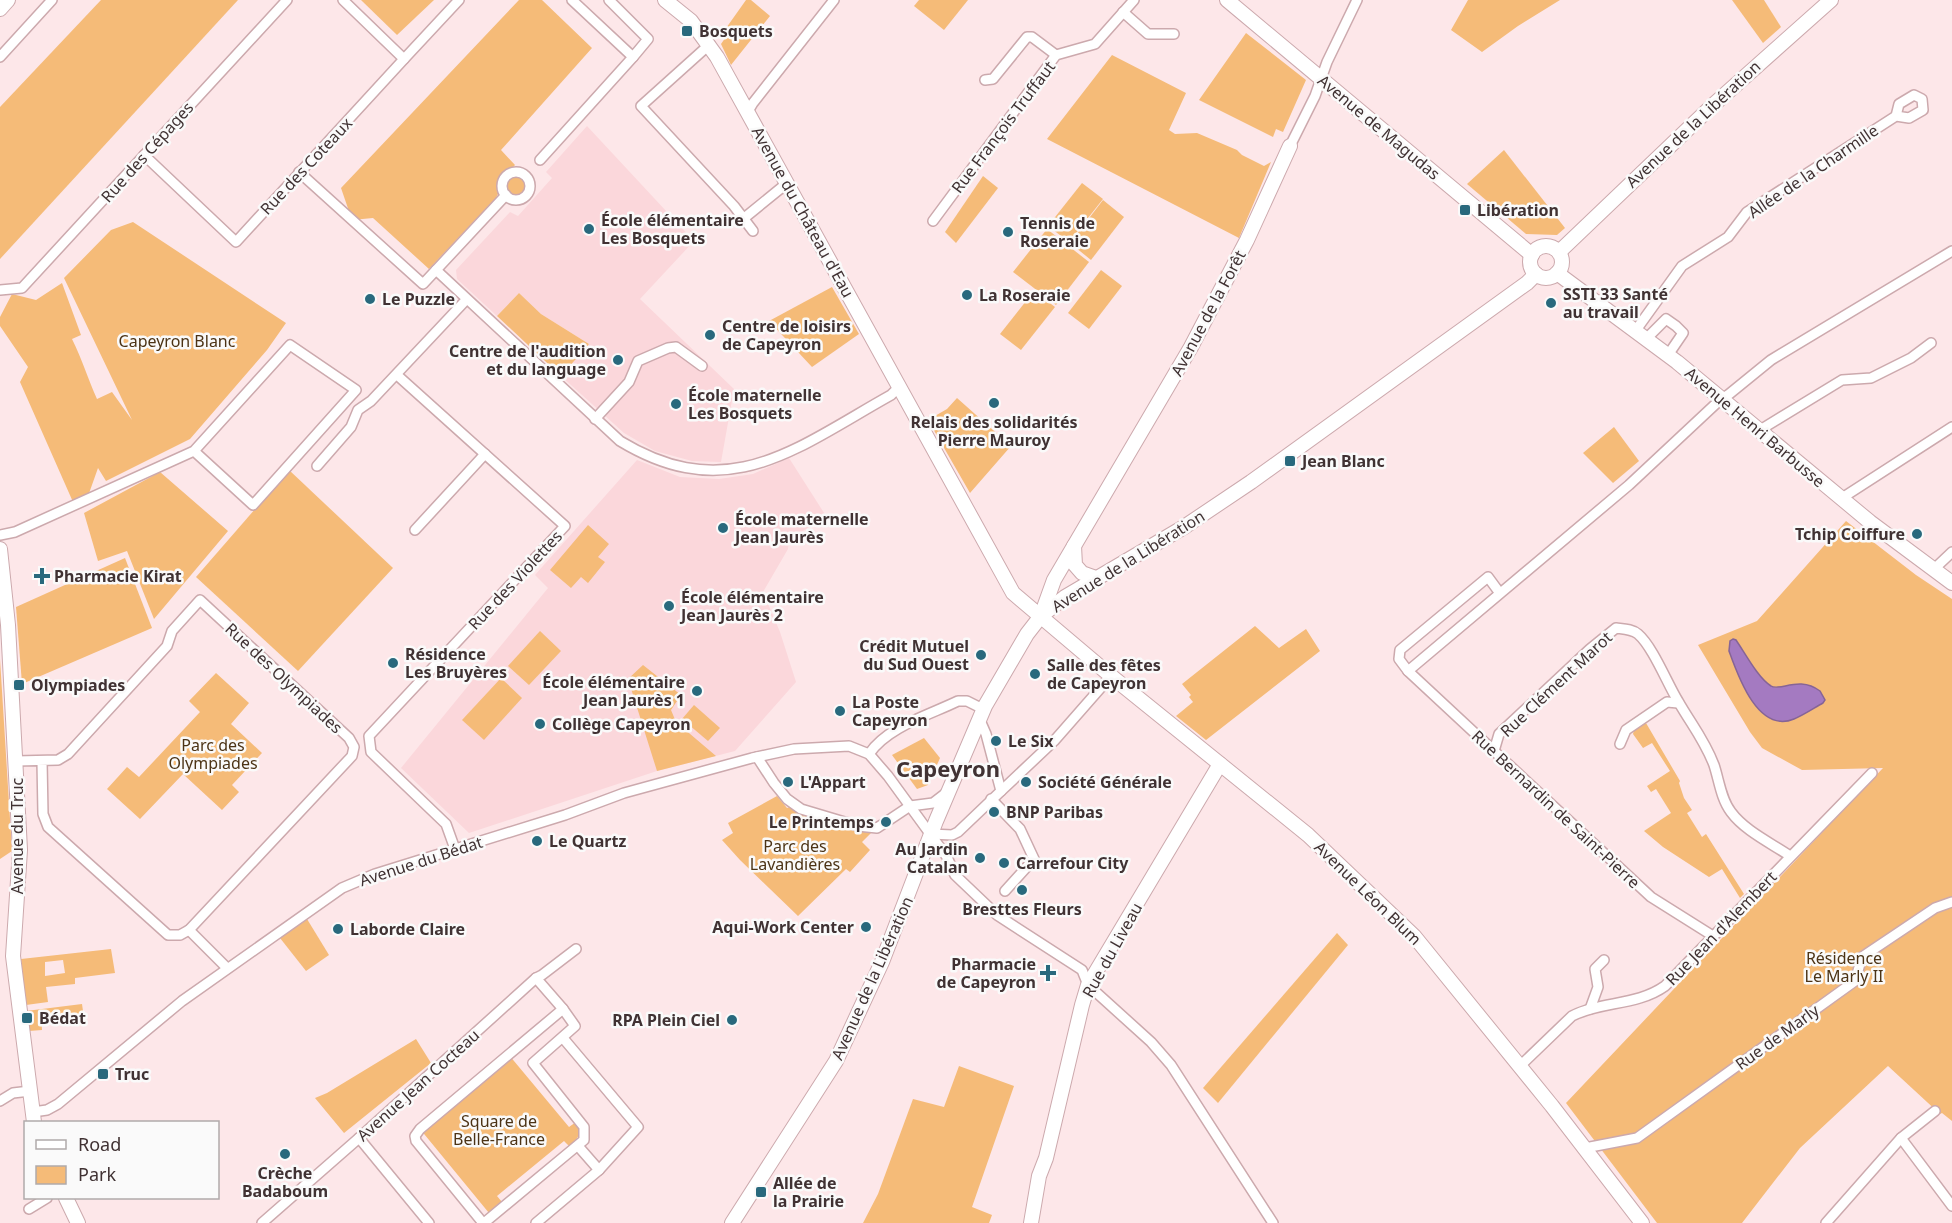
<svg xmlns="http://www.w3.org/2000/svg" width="1952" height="1223" font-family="'Noto Sans',sans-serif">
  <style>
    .built { fill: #fbd7db }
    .green { fill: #f5bb78; fill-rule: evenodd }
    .water { fill: #a47ac1; stroke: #866496; stroke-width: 1.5 }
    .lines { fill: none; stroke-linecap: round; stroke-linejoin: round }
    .street-casing { stroke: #cca9ad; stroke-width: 12 }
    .secondary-casing { stroke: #cca9ad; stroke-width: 16 }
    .street { stroke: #fff; stroke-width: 9 }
    .secondary { stroke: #fff; stroke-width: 14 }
    .poi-dot { fill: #29697d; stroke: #fafafa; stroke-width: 2 }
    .labels { text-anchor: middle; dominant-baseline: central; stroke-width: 5; stroke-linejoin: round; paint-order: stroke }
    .poi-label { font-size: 16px; font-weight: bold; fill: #403233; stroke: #fafafa; text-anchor: start }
    .street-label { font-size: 16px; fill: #403233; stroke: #fafafa }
    .park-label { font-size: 16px; fill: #4c3315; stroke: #fafafa }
    .district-label { font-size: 22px; font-weight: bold; fill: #403233; stroke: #fafafa }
  </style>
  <rect width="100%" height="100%" fill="#fde7e9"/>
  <!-- built -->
  <g class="built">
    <polygon points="587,126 694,241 640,299 734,389 721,462 692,461 655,451 624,433 561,376 589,344 541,314 519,293 497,316 457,279 456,270 510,212 518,216 552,178 546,172"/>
    <polygon points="789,458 826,516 789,540 788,549 763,592 780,632 796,682 735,751 657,771 469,833 401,768 548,588 535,575 637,460 680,477 719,479 753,474"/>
  </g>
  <!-- green -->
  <g class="green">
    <polygon points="101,0 238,0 0,259 0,107"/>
    <polygon points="361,0 434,0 397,35"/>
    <polygon points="519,0 542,0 592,48 501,150 515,165 500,182 500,190 496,198 429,269 373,218 352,220 341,188"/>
    <polygon points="746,0 751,0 770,16 731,65 721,44 728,34 724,31"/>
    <polygon points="919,0 968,0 944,30 914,6"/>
    <polygon points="1468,0 1560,0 1518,26 1482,52 1451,30"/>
    <polygon points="1732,0 1764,0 1781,27 1763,43"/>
    <polygon points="1246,33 1306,80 1283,132 1276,129 1273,137 1199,100"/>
    <polygon points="1112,55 1186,93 1169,130 1175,134 1197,133 1237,150 1242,155 1264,166 1271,162 1239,238 1047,139"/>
    <polygon points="1504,150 1565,228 1557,235 1526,234 1467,184"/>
    <polygon points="983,176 998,188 956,243 945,232"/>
    <circle cx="517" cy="186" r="10"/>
    <polygon points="1082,183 1103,199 1069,242 1048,226"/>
    <polygon points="1103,200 1124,217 1091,260 1070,243"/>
    <path d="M 133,222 L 286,323 L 267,350 L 190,439 L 106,481 L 98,468 L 87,499 L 73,502 L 20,382 L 28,367 L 0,326 L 0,317 L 12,294 L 36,300 L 62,283 L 81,335 L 72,339 C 82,359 88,379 97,399 L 112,392 L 132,420 L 64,278 L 111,230 Z"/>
    <polygon points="1047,229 1089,262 1056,305 1013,272"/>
    <polygon points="1101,270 1122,286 1089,329 1068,313"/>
    <polygon points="832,287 859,334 812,367 769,321"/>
    <polygon points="1034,291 1055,307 1021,350 1000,334"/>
    <polygon points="519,293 541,314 589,344 561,376 497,316"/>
    <polygon points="957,398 1011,446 970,493 928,420 947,409"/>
    <polygon points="1614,427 1639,461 1613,483 1583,453"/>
    <polygon points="289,470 393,568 298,671 196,577"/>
    <polygon points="160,472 228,531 154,619 127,551 98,561 84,513"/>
    <polygon points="1846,521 1916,575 1952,599 1952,1121 1942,1113 1940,1114 1888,1066 1800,1148 1742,1223 1657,1223 1566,1103 1883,768 1802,770 1762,748 1750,732 1698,645 1757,621"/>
    <polygon points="588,525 609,544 598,557 605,562 588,583 581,577 571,588 550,570"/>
    <polygon points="125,558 152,628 22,684 16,607"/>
    <polygon points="1255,626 1279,648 1306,629 1320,651 1206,740 1176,716 1193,702 1189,697 1191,695 1182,684"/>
    <polygon points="540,631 561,651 529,685 508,666"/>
    <polygon points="0,659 12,851 0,859"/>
    <polygon points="643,665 681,695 671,710 676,722 716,756 657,771 628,679"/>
    <polygon points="216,673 249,703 231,724 262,753 232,785 239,792 222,810 183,774 140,819 107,789 127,767 139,777 200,712 189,701"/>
    <polygon points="501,678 522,698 484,740 462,720"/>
    <polygon points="694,705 720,728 708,741 682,719"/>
    <polygon points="1646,723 1680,781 1679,783 1684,798 1692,810 1687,813 1702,837 1706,834 1744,894 1740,898 1722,869 1709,877 1663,847 1644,831 1671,813 1656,789 1651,792 1647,786 1670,771 1652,743 1643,748 1633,734 1634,730"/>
    <polygon points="924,738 940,758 928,785 917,789 892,755"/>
    <polygon points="777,796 787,808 792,806 798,812 871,833 862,842 870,850 850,872 846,869 798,916 740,860 722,840 733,833 728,823"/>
    <polygon points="307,919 329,955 306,971 280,938"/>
    <polygon points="1337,933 1348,945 1218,1103 1203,1088"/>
    <path d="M 111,949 L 115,973 L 75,978 L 75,984 L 46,987 L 48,1002 L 26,1005 L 21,959 ZM 63,960 L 65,973 L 45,976 L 45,962 Z"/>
    <polygon points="82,1004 85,1025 76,1026 70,1019 61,1020 60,1012 41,1015 42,1030 29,1031 26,1011"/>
    <polygon points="416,1039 431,1063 344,1133 315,1098 327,1093"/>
    <path d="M 509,1055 L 569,1127 L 576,1122 C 583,1133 578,1139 569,1146 L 564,1141 L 497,1196 L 502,1202 L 489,1213 L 420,1129 Z"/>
    <polygon points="959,1066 1014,1086 972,1207 992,1215 989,1223 863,1223 878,1194 913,1099 944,1107"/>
  </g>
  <!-- water -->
  <path class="water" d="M 1733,639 L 1736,640 C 1745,653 1758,678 1771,686 C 1780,692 1799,675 1820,691 L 1825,700 L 1823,703 C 1814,708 1804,715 1794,719 C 1758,734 1738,676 1729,651 L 1730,641 Z"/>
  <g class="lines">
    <defs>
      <g id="street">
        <polyline points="609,0 648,39 633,57"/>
        <polyline points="1123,12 1148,34 1174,34"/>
        <polyline points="710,44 641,106 734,206 753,231"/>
        <polyline points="0,57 52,0"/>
        <polyline points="404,59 459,0"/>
        <polyline points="985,80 993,79 1027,37 1032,37 1056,55"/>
        <polyline points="747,113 753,103 834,0"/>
        <polyline points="1290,146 1315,96 1327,62 1357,0"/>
        <polyline points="144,155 236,242 404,59 343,0"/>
        <polyline points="540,160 633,57 572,0"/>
        <polyline points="299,172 423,284 506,195"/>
        <circle cx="516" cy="186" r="14"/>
        <polyline points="743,219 786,184"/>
        <polyline points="933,221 1056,55 1095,44 1134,0"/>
        <path d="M 436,270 L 620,441 C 729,507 796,448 891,395 L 899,387"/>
        <polyline points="0,290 22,288 287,0"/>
        <polyline points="1636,330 1682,266 1728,237 1747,212 1896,116 1909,118 1923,110 1922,99 1914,95 1899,104 1896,116"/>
        <polyline points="1646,339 1666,319 1676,326 1683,333 1668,355"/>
        <polyline points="397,375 565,526 369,736 371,752 446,824 455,849"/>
        <polyline points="595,419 629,382 638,361 668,348 676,347 702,366"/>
        <polyline points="1760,430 1842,380 1871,378 1911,358 1931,343"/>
        <polyline points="317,466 351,427 358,410 371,401 466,300"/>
        <polyline points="1842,498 1952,427"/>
        <polyline points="415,530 485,454"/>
        <polyline points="0,535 15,532 194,451 290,345 356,390 253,505 194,451"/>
        <polyline points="1933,570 1952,552"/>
        <polyline points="1499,592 1488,577 1400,650 1399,659 1408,671 1629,485 1721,399 1728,395 1771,360 1952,251"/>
        <polyline points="1408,671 1651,897 1713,936"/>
        <polyline points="1620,744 1626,730 1667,702 1678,703"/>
        <path d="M 1494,751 L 1499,734 L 1590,649 L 1616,628 C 1624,629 1632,629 1638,634 C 1653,647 1667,683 1678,701 C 1691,724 1704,739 1714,765 C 1719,780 1721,799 1731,812 C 1745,831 1771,843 1790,856"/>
        <path d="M 869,754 C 887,727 929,715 958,701 L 967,701 L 983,709"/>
        <polyline points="757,757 774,783 787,799 801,809 858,826 877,828 910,806"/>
        <polyline points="16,761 58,760 68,754 167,646 172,631 200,600 349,738 354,747 352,756 189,930 180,935 168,935 48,827 43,814 42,761"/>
        <polyline points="1001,791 1054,741 1111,676"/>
        <polyline points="991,799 1020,829 1034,859 1005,891"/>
        <polyline points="910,806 933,803 946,793"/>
        <polyline points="931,834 952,835 958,832 1001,791 986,734 979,718"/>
        <polyline points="189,930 227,968"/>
        <polyline points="1590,1009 1598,987 1595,969 1604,960"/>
        <polyline points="563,1038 638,1127 599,1170"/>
        <path d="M 1520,1066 L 1572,1016 C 1601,1001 1637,1006 1665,986 L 1872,773"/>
        <polyline points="0,1101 13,1093 30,1091"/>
        <polyline points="33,1112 47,1110 58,1104 182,1001 342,888 375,874 565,815 624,793 752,758 794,749 849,746 869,754 888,776 947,857 955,875 997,915 1082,970 1088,985 1151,1042 1171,1065 1273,1223"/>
        <polyline points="359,1138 429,1223"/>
        <polyline points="1901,1138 1952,1206"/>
        <polyline points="1585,1148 1637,1138 1855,981 1862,957 1935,908 1952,902"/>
        <polyline points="29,1209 47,1198"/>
        <polyline points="262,1223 359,1138 536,978 542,975 576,949"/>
        <polyline points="483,1223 416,1141 415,1136 420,1129 563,1009 536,978"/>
        <polyline points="484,1223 584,1140 584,1127 533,1063 575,1026 563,1009"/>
        <polyline points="536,1223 599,1170 578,1146"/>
        <polyline points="1826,1223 1901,1138 1935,1111"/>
      </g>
      <g id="secondary">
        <polyline points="665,0 691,21 717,57 1013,593 1111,676 1308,835 1414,936 1552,1106 1642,1223"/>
        <polyline points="1227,0 1532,255"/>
        <polyline points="0,9 8,0"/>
        <circle cx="1546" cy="262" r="16"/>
        <polyline points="1559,252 1712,106 1831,0"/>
        <polyline points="1557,273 1677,362 1870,522 1952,583"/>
        <polyline points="1074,546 1075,565 1082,573 1096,578"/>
        <polyline points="0,549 8,625 20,850 13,956 34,1122"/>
        <polyline points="1041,616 1054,580 1191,347 1247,240 1290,146"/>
        <polyline points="66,1198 78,1223"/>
        <polyline points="732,1223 836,1061 882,962 936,821 985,706 1027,634 1041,616 1065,597 1184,527 1251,482 1527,283 1536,274"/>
        <polyline points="1031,1223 1039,1176 1046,1158 1082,1005 1088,985 1220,764"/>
      </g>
    </defs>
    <!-- street casing -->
    <use href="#street" class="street-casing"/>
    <!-- secondary casing -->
    <use href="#secondary" class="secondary-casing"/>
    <!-- street -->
    <use href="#street" class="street"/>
    <!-- secondary -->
    <use href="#secondary" class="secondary"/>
  </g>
  <!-- markers -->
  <g class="poi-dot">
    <rect x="681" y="25" width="12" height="12" rx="3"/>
    <rect x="1459" y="204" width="12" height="12" rx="3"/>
    <circle cx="589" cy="229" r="6"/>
    <circle cx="1008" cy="232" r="6"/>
    <circle cx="967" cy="295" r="6"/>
    <circle cx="370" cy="299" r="6"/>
    <circle cx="1551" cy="303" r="6"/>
    <circle cx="710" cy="335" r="6"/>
    <circle cx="618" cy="360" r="6"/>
    <circle cx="994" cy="403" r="6"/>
    <circle cx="676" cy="404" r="6"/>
    <rect x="1284" y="455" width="12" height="12" rx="3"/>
    <circle cx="723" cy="528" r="6"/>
    <circle cx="1917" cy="534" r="6"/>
    <path d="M39 567h6v6h6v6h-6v6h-6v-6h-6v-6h6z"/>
    <circle cx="669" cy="606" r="6"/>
    <circle cx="981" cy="655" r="6"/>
    <circle cx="393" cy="663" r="6"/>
    <circle cx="1035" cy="674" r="6"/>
    <rect x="13" y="679" width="12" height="12" rx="3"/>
    <circle cx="697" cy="691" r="6"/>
    <circle cx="840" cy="711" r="6"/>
    <circle cx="540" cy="724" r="6"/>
    <circle cx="996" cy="741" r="6"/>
    <circle cx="788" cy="782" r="6"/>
    <circle cx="1026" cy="782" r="6"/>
    <circle cx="994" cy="812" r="6"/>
    <circle cx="886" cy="822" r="6"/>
    <circle cx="537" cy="841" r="6"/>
    <circle cx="980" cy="858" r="6"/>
    <circle cx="1004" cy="863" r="6"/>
    <circle cx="1022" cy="890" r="6"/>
    <circle cx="866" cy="927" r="6"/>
    <circle cx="338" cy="929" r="6"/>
    <path d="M1045 964h6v6h6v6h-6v6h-6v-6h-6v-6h6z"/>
    <rect x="21" y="1012" width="12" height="12" rx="3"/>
    <circle cx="732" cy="1020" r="6"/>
    <rect x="97" y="1068" width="12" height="12" rx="3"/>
    <circle cx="285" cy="1154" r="6"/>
    <rect x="755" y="1186" width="12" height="12" rx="3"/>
  </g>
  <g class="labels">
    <!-- poi labels -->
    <g class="poi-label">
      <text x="699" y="31">Bosquets</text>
      <text x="1477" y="210">Libération</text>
      <text x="601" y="220">École élémentaire<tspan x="601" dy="18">Les Bosquets</tspan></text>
      <text x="1020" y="223">Tennis de<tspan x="1020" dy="18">Roseraie</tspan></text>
      <text x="1563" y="294">SSTI 33 Santé<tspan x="1563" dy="18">au travail</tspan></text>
      <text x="979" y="295">La Roseraie</text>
      <text x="382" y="299">Le Puzzle</text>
      <text x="722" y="326">Centre de loisirs<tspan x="722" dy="18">de Capeyron</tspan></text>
      <text x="606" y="351" text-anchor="end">Centre de l'audition<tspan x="606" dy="18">et du language</tspan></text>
      <text x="688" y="395">École maternelle<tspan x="688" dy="18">Les Bosquets</tspan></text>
      <text x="994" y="422" text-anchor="middle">Relais des solidarités<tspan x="994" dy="18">Pierre Mauroy</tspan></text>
      <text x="1302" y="461">Jean Blanc</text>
      <text x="735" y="519">École maternelle<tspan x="735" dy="18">Jean Jaurès</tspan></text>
      <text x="1905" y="534" text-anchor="end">Tchip Coiffure</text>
      <text x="54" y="576">Pharmacie Kirat</text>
      <text x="681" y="597">École élémentaire<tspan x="681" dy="18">Jean Jaurès 2</tspan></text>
      <text x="969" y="646" text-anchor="end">Crédit Mutuel<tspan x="969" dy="18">du Sud Ouest</tspan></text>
      <text x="405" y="654">Résidence<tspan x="405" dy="18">Les Bruyères</tspan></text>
      <text x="1047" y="665">Salle des fêtes<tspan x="1047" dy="18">de Capeyron</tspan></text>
      <text x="685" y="682" text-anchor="end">École élémentaire<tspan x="685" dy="18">Jean Jaurès 1</tspan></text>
      <text x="31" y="685">Olympiades</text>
      <text x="852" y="702">La Poste<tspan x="852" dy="18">Capeyron</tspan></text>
      <text x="552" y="724">Collège Capeyron</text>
      <text x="1008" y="741">Le Six</text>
      <text x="800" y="782">L'Appart</text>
      <text x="1038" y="782">Société Générale</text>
      <text x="1006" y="812">BNP Paribas</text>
      <text x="874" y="822" text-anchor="end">Le Printemps</text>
      <text x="549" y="841">Le Quartz</text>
      <text x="968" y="849" text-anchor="end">Au Jardin<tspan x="968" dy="18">Catalan</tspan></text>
      <text x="1016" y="863">Carrefour City</text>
      <text x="1022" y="909" text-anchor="middle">Bresttes Fleurs</text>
      <text x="854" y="927" text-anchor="end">Aqui-Work Center</text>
      <text x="350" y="929">Laborde Claire</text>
      <text x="1036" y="964" text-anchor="end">Pharmacie<tspan x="1036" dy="18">de Capeyron</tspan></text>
      <text x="39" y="1018">Bédat</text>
      <text x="720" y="1020" text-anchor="end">RPA Plein Ciel</text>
      <text x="115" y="1074">Truc</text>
      <text x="285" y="1173" text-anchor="middle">Crèche<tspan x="285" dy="18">Badaboum</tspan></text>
      <text x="773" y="1183">Allée de<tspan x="773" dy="18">la Prairie</tspan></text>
    </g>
    <!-- street labels -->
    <g class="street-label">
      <text transform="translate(1693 124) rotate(-43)">Avenue de la Libération</text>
      <text transform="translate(1003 127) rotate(-53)">Rue François Truffaut</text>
      <text transform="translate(1379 127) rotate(40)">Avenue de Magudas</text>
      <text transform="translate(147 152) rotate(-48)">Rue des Cépages</text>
      <text transform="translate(306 166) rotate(-47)">Rue des Coteaux</text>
      <text transform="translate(1813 171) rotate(-34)">Allée de la Charmille</text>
      <text transform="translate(803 212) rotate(61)">Avenue du Château d'Eau</text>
      <text transform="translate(1208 313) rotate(-62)">Avenue de la Forêt</text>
      <text transform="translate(1755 427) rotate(40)">Avenue Henri Barbusse</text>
      <text transform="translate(1128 561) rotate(-32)">Avenue de la Libération</text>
      <text transform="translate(515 580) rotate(-47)">Rue des Violettes</text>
      <text transform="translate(284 678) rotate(43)">Rue des Olympiades</text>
      <text transform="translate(1556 684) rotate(-43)">Rue Clément Marot</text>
      <text transform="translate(1556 809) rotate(43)">Rue Bernardin de Saint-Pierre</text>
      <text transform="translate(17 836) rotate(-90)">Avenue du Truc</text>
      <text transform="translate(421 861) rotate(-18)">Avenue du Bédat</text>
      <text transform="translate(1368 893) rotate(44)">Avenue Léon Blum</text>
      <text transform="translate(1721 928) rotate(-46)">Rue Jean d'Alembert</text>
      <text transform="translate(1112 950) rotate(-61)">Rue du Liveau</text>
      <text transform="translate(872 978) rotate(-66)">Avenue de la Libération</text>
      <text transform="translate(1777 1037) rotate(-36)">Rue de Marly</text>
      <text transform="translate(418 1085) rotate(-42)">Avenue Jean Cocteau</text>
    </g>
    <!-- park labels -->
    <g class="park-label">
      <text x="177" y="341">Capeyron Blanc</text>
      <text x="213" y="745">Parc des<tspan x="213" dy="18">Olympiades</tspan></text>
      <text x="795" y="846">Parc des<tspan x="795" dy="18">Lavandières</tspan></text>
      <text x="1844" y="958">Résidence<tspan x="1844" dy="18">Le Marly II</tspan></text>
      <text x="499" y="1121">Square de<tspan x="499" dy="18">Belle-France</tspan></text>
    </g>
    <!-- district labels -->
    <g class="district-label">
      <text x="948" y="768">Capeyron</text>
    </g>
  </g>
  <!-- legend -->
  <rect x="24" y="1121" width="195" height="78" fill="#fafafa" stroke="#b0aaaa" stroke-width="1.5"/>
  <rect x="36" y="1140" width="30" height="9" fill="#ffffff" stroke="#b0aaaa" stroke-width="1.5"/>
  <text x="78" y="1151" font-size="18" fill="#403233">Road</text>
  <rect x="36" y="1166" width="30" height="18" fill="#f5bb78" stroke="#b0aaaa" stroke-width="1.5"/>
  <text x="78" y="1181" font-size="18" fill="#403233">Park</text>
</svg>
